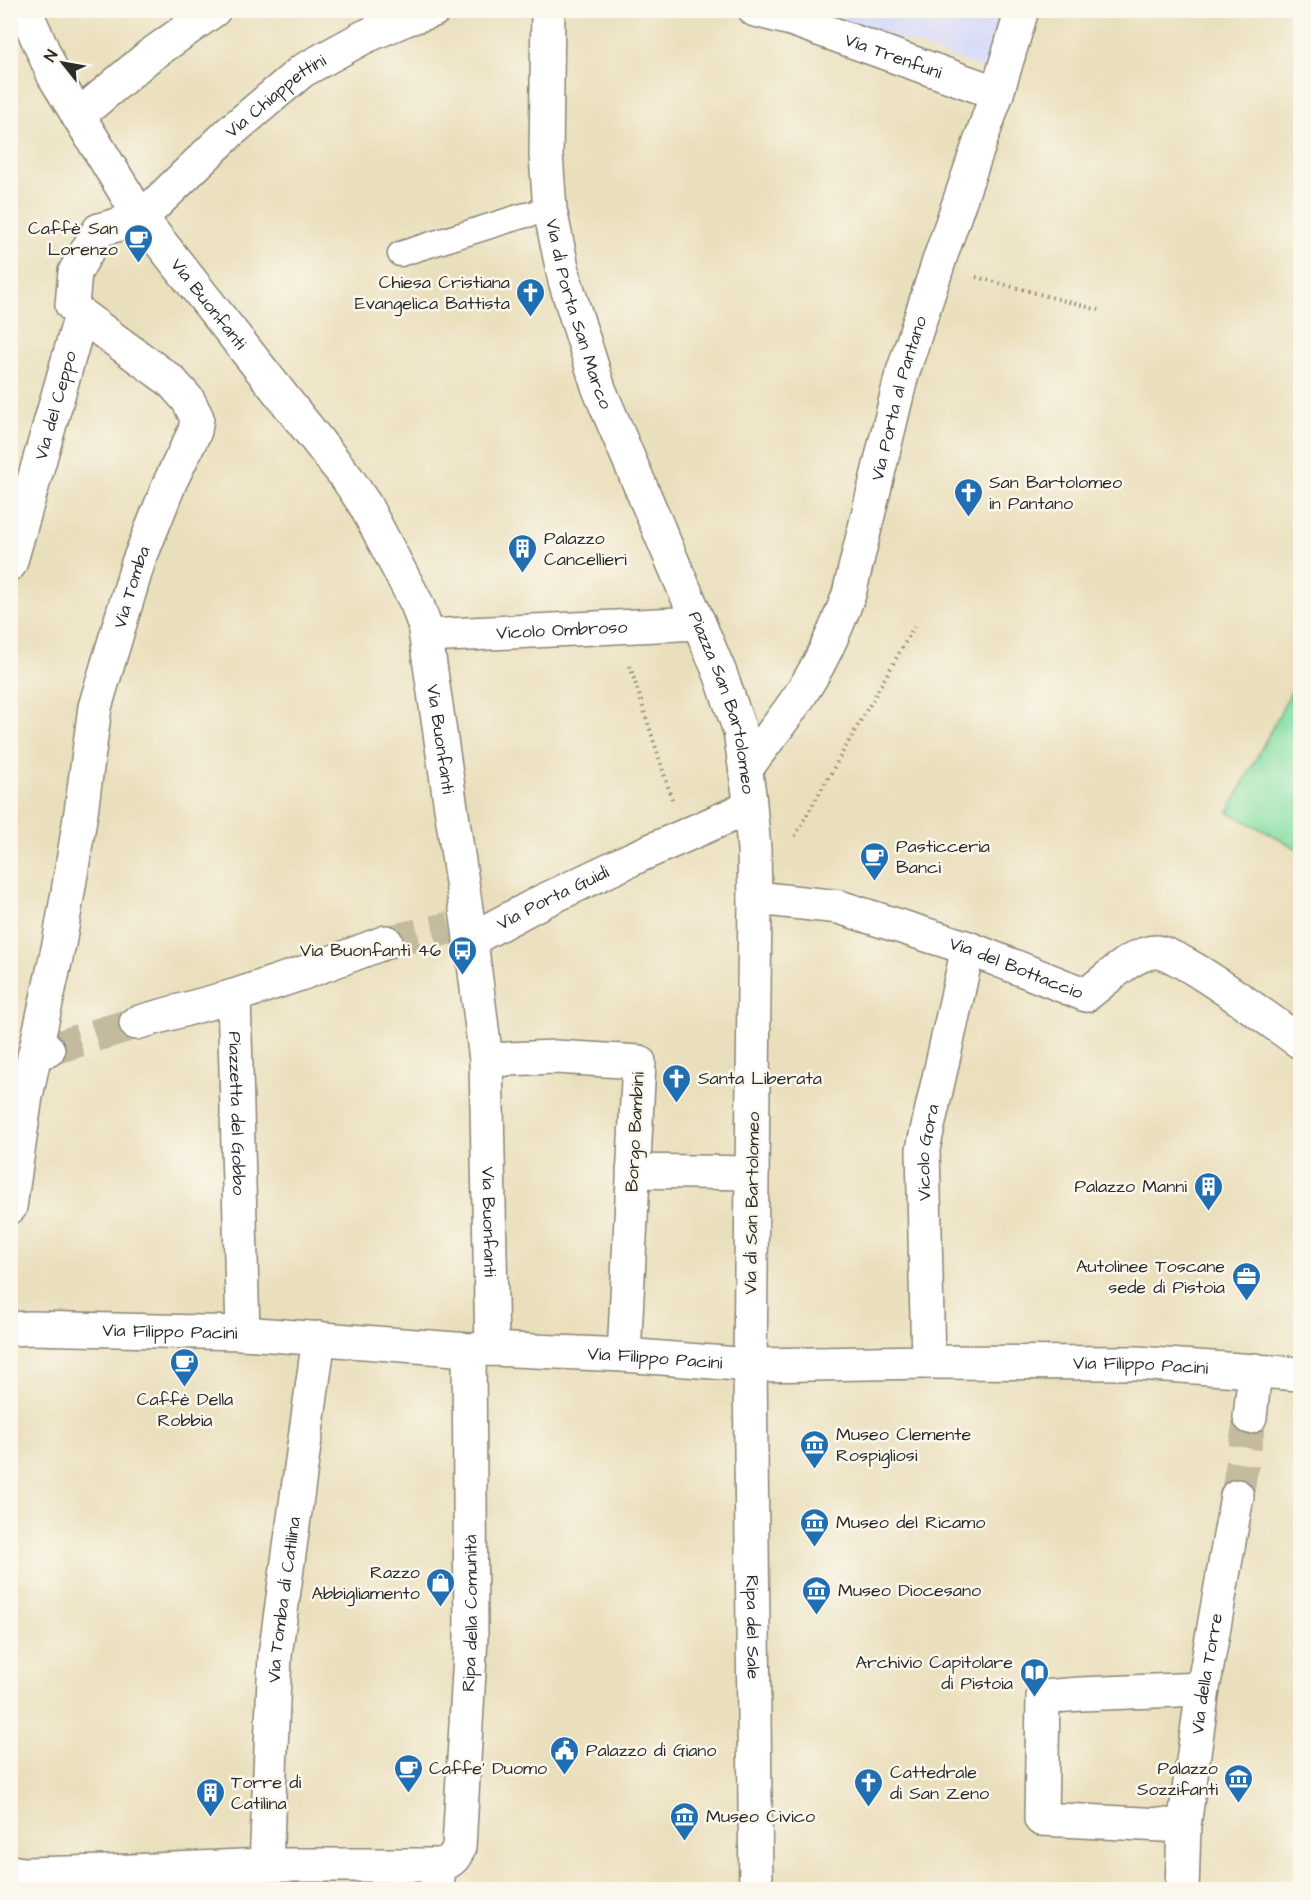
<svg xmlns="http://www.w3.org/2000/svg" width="1311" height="1900" font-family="'Architects Daughter',sans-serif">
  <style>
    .built { fill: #d4d8f9 }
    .green { fill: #85dfa4; stroke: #588568; stroke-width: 1.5 }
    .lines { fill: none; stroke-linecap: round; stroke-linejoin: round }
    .pedestrian-tunnel { stroke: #c4bb9f; stroke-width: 33; stroke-dasharray: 33 16; stroke-linecap: butt }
    .minor-tunnel { stroke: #c4bb9f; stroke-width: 33; stroke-dasharray: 33 16; stroke-linecap: butt }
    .service-casing { stroke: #8a8574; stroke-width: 27 }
    .pedestrian-casing { stroke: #8a8574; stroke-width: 36 }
    .minor-casing { stroke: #8a8574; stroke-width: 36 }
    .path { stroke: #8a8574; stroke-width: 4; stroke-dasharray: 1.5 4.5; stroke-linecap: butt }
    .service { stroke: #fff; stroke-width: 24 }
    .pedestrian { stroke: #fff; stroke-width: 33 }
    .minor { stroke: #fff; stroke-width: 33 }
    .labels { text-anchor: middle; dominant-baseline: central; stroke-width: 5; stroke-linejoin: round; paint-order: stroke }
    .street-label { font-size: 18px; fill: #2b2b2b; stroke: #fbf7ec }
    .poi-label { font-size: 18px; fill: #2b2b2b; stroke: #fbf7ec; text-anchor: start }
  </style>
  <rect width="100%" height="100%" fill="#fbf7ec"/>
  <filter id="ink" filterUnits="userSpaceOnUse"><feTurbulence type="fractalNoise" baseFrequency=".0167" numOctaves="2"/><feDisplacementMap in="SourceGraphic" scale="12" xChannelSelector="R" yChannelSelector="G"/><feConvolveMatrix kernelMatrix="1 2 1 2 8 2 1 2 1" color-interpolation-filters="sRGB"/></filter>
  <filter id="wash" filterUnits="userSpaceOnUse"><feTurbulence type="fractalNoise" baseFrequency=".008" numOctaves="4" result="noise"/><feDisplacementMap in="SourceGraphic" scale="24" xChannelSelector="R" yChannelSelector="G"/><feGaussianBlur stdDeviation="1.35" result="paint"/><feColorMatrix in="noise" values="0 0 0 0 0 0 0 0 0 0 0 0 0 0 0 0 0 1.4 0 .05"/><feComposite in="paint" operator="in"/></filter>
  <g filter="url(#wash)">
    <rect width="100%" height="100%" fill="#eadfbc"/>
    <!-- built -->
    <polygon class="built" points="812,11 1009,11 990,71 898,38"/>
    <!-- green -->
    <polygon class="green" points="1300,675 1300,850 1228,812"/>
  </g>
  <g filter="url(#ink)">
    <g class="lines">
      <!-- pedestrian-tunnel -->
      <g class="pedestrian-tunnel">
        <polyline points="386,942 450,928"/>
        <polyline points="1237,1496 1250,1417"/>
      </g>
      <!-- minor-tunnel -->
      <polyline class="minor-tunnel" points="48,1050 136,1023"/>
      <defs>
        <polyline id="service" points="400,254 522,216 550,210"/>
        <g id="pedestrian">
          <path id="s1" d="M 10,564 L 81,315"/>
          <polyline points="234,996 303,973 386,942"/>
          <polyline points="10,1207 26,1096 35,1053"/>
          <polyline points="1250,1417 1255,1370"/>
          <polyline points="1184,1826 1041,1819 1043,1697 1080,1694 1203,1689"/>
          <polyline points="437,1890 439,1865"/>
          <path id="s2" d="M 1182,1890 L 1184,1826 L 1203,1689 L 1237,1496"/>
        </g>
        <g id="minor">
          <path id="s3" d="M 25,10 L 54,76 L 141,218 L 347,478 L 365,505 L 417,604 L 424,624 L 474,964 L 486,1060 L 492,1349"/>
          <path id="s4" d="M 548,10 L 546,155 L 550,210 L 565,281 L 599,389 L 720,673 L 740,731 L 749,794 L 754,849 L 755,898 L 750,1365 L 756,1890"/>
          <path id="s5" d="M 755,10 L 791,19 L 997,93"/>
          <polyline points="78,116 148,57 214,10"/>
          <path id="s6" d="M 426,636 L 699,623"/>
          <path id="s7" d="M 746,769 C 763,745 782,722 798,698 C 820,666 836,630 849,594 L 901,378 L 941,255 L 997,93 L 1022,10"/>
          <path id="s8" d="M 755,898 L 839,907 L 968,948 L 1086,995 C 1105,981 1133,952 1156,952 C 1179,952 1276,1025 1300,1042"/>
          <path id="s9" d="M 470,940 L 539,903 L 636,857 L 750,807"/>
          <path id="s10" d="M 136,1023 L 234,996 L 243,1333"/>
          <path id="s11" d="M 48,1050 L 35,1053 L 59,944 L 68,892 L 81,812 L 95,707 L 138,563 L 171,480 L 195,431 L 197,418 L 188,400 L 171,381 L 81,315 L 72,305 L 75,272 L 99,230 L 141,218 L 230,132 L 302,71 L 364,37 L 406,19 L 434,10"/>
          <polyline points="486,1060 555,1057 639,1062 624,1355"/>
          <polyline points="633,1171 752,1173"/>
          <path id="s12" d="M 10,1329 L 31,1328 L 243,1333 L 469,1350 L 492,1349 L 624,1355 L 750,1365 L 928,1362 L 1136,1363 L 1300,1374"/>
          <path id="s13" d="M 928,1362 L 923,1149 L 968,948"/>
          <path id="s14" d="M 266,1865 L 275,1655 L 319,1338"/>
          <path id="s15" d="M 10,1872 L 24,1874 L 109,1872 L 266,1865 L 439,1865 C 450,1863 455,1858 459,1847 L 471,1637 L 469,1350"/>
        </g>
      </defs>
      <!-- service casing -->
      <use href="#service" class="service-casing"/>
      <!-- pedestrian casing -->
      <use href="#pedestrian" class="pedestrian-casing"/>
      <!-- minor casing -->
      <use href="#minor" class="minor-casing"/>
      <!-- path -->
      <g class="path">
        <polyline points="976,277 1099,310"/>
        <polyline points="630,666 672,799"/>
        <polyline points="795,836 914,627"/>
      </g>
      <!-- service -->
      <use href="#service" class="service"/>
      <!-- pedestrian -->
      <use href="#pedestrian" class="pedestrian"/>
      <!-- minor -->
      <use href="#minor" class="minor"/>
    </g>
  </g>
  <!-- icons -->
  <defs>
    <symbol id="cafe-pin" viewBox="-11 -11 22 30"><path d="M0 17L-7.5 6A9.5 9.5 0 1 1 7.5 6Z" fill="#1f6fb2" stroke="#fbf7ec"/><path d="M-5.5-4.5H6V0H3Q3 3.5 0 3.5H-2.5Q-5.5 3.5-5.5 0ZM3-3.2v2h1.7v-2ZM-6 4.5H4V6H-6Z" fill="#fff"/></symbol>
    <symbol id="church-pin" viewBox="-11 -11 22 30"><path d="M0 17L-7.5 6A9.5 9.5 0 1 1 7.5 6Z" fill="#1f6fb2" stroke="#fbf7ec"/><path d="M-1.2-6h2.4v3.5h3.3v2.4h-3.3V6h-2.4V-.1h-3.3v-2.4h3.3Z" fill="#fff"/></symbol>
    <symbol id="building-pin" viewBox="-11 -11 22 30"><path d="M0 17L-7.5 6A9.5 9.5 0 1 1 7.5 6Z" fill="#1f6fb2" stroke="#fbf7ec"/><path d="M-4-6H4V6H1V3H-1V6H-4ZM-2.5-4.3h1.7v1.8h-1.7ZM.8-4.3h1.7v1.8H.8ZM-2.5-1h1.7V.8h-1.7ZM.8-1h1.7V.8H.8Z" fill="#fff"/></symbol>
    <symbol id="bus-pin" viewBox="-11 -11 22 30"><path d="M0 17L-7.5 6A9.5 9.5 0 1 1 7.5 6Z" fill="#1f6fb2" stroke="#fbf7ec"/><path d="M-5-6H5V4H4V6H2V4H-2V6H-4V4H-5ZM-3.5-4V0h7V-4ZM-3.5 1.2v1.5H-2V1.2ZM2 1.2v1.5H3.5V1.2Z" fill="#fff"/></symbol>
    <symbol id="office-pin" viewBox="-11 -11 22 30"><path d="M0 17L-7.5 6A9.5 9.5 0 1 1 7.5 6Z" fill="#1f6fb2" stroke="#fbf7ec"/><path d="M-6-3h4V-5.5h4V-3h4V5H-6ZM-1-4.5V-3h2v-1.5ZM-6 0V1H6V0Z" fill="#fff"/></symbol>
    <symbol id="museum-pin" viewBox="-11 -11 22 30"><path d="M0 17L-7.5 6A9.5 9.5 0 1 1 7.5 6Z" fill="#1f6fb2" stroke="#fbf7ec"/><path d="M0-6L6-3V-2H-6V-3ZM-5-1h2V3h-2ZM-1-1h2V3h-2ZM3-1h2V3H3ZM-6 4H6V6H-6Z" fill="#fff"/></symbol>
    <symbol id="shop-pin" viewBox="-11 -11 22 30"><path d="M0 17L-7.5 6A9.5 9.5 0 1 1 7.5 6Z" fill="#1f6fb2" stroke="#fbf7ec"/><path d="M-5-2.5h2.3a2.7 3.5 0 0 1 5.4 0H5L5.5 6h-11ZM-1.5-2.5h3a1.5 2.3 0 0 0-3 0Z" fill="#fff"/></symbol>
    <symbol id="library-pin" viewBox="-11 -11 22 30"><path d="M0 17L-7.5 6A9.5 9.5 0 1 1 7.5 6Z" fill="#1f6fb2" stroke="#fbf7ec"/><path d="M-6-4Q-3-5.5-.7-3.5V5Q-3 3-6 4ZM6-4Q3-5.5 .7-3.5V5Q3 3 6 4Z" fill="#fff"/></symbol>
    <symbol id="civic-pin" viewBox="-11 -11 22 30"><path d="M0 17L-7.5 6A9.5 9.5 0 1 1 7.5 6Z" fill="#1f6fb2" stroke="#fbf7ec"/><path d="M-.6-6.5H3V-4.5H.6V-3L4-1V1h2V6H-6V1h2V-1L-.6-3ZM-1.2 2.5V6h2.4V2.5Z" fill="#fff"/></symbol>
  </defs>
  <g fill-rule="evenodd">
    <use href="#cafe-pin" x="122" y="222" width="33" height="45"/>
    <use href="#church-pin" x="514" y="276" width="33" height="45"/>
    <use href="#church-pin" x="952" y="476" width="33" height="45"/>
    <use href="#building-pin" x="506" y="532" width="33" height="45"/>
    <use href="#cafe-pin" x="858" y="840" width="33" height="45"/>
    <use href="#bus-pin" x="446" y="934" width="33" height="45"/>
    <use href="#church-pin" x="660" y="1062" width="33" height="45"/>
    <use href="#building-pin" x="1192" y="1170" width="33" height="45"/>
    <use href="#office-pin" x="1230" y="1260" width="33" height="45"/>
    <use href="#cafe-pin" x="168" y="1346" width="33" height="45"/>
    <use href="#museum-pin" x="798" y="1428" width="33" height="45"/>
    <use href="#museum-pin" x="798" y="1506" width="33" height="45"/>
    <use href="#shop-pin" x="424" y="1566" width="33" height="45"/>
    <use href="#museum-pin" x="800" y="1574" width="33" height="45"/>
    <use href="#library-pin" x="1018" y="1656" width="33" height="45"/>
    <use href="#civic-pin" x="548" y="1734" width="33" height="45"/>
    <use href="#cafe-pin" x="392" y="1752" width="33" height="45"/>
    <use href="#museum-pin" x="1222" y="1762" width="33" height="45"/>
    <use href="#church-pin" x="852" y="1766" width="33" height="45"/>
    <use href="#building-pin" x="194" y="1776" width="33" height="45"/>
    <use href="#museum-pin" x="668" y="1800" width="33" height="45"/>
  </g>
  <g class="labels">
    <!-- street labels -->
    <g class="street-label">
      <text stroke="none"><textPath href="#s5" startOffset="146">Via Trenfuni</textPath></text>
      <text stroke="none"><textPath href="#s11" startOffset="1150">Via Chiappettini</textPath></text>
      <text stroke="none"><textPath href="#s3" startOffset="348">Via Buonfanti</textPath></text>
      <text stroke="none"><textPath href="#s4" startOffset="308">Via di Porta San Marco</textPath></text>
      <text stroke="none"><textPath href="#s7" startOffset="406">Via Porta al Pantano</textPath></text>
      <text stroke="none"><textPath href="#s1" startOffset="165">Via del Ceppo</textPath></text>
      <text stroke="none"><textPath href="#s11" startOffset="490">Via Tomba</textPath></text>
      <text stroke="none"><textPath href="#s6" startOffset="136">Vicolo Ombroso</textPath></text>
      <text stroke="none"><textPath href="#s4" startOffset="724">Piazza San Bartolomeo</textPath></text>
      <text stroke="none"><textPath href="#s3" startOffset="852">Via Buonfanti</textPath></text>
      <text stroke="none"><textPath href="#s9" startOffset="93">Via Porta Guidi</textPath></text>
      <text stroke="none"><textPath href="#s8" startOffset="272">Via del Bottaccio</textPath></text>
      <text stroke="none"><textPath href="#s10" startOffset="219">Piazzetta del Gobbo</textPath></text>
      <text transform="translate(635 1132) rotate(-87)">Borgo Bambini</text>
      <text stroke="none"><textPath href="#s13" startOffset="210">Vicolo Gora</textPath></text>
      <text transform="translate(752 1203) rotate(-89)">Via di San Bartolomeo</text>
      <text stroke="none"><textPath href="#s3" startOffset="1338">Via Buonfanti</textPath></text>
      <text stroke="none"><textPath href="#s12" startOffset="160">Via Filippo Pacini</textPath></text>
      <text stroke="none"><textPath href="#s12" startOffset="646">Via Filippo Pacini</textPath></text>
      <text stroke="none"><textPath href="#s12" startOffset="1132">Via Filippo Pacini</textPath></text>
      <text stroke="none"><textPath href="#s14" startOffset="266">Via Tomba di Catilina</textPath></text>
      <text stroke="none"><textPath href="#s15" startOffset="692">Ripa della Comunità</textPath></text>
      <text stroke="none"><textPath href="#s4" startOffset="1653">Ripa del Sale</textPath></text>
      <text stroke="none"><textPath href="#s2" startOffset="218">Via della Torre</textPath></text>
    </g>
    <!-- poi labels -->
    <g class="poi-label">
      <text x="118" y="228" text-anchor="end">Caffè San<tspan x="118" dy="21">Lorenzo</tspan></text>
      <text x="510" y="282" text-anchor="end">Chiesa Cristiana<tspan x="510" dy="21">Evangelica Battista</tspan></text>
      <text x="989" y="482">San Bartolomeo<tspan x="989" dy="21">in Pantano</tspan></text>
      <text x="544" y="538">Palazzo<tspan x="544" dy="21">Cancellieri</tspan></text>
      <text x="896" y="846">Pasticceria<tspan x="896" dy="21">Banci</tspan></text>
      <text x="441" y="950" text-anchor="end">Via Buonfanti 46</text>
      <text x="698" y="1078">Santa Liberata</text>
      <text x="1187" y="1186" text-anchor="end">Palazzo Manni</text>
      <text x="1225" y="1266" text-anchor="end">Autolinee Toscane<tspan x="1225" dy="21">sede di Pistoia</tspan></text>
      <text x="185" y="1399" text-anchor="middle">Caffè Della<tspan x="185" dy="21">Robbia</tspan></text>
      <text x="836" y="1434">Museo Clemente<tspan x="836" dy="21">Rospigliosi</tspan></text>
      <text x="836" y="1522">Museo del Ricamo</text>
      <text x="420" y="1572" text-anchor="end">Razzo<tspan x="420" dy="21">Abbigliamento</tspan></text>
      <text x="838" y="1590">Museo Diocesano</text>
      <text x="1013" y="1662" text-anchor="end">Archivio Capitolare<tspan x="1013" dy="21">di Pistoia</tspan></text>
      <text x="586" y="1750">Palazzo di Giano</text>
      <text x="429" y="1768">Caffe' Duomo</text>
      <text x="1218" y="1768" text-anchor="end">Palazzo<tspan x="1218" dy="21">Sozzifanti</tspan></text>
      <text x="890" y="1772">Cattedrale<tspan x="890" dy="21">di San Zeno</tspan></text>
      <text x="231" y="1782">Torre di<tspan x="231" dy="21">Catilina</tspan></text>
      <text x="706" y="1816">Museo Civico</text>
    </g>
  </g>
  <!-- margin -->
  <rect width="1311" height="1900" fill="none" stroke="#fbf7ec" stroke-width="36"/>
  <!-- north arrow -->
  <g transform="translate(63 63) rotate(301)" stroke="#fbf7ec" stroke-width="4.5" paint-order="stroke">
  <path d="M0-4.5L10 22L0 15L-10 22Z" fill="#2b2b2b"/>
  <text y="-9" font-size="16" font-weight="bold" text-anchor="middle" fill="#2b2b2b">N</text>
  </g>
</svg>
